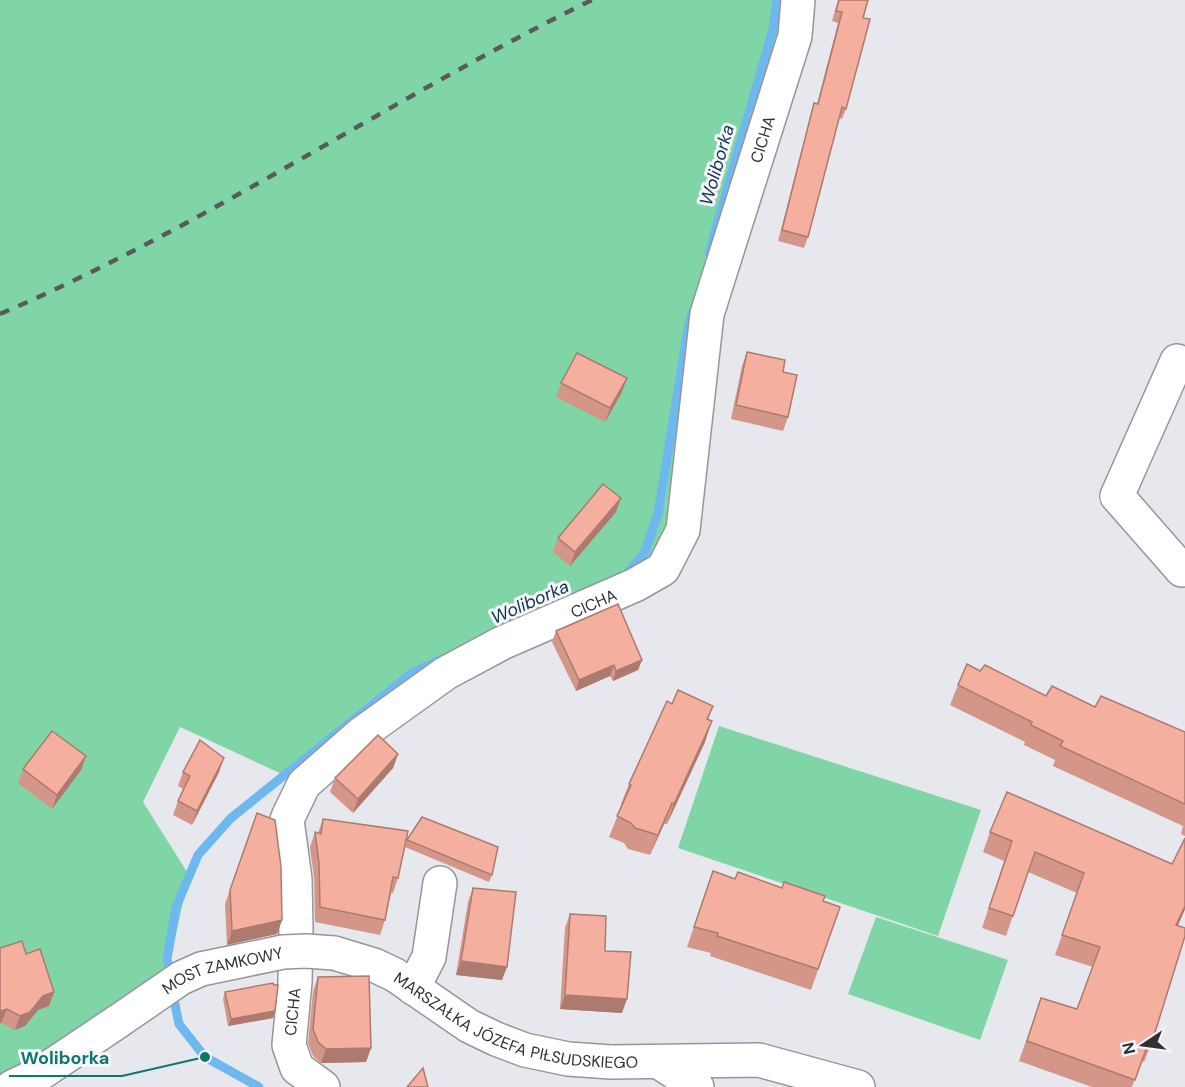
<svg xmlns="http://www.w3.org/2000/svg" width="1185" height="1087" font-family="'DM Sans',sans-serif">
  <style>
    .green { fill: #80d5a7 }
    .lines { fill: none; stroke-linecap: round; stroke-linejoin: round }
    .stream { stroke: #6db9ef; stroke-width: 9 }
    .minor-casing { stroke: #95969c; stroke-width: 36 }
    .minor { stroke: #fff; stroke-width: 33 }
    .rail { stroke: #595a5c; stroke-width: 4.5; stroke-dasharray: 10 10; stroke-linecap: butt }
    .minor-bridge-casing { stroke: #95969c; stroke-width: 36; stroke-linecap: butt }
    .minor-bridge { stroke: #fff; stroke-width: 33 }
    .wall { fill: #d39688 }
    .shaded-wall { fill: #ac7a6f }
    .building { fill: #f5af9e; stroke: #ac7a6f; stroke-width: 1.5 }
    .labels { text-anchor: middle; dominant-baseline: central; stroke-width: 6; stroke-linejoin: round; paint-order: stroke }
    .street-label { font-size: 16px; fill: #303032; stroke: #f5f6fc }
    .water-label { font-size: 18px; font-style: italic; fill: #13344a; stroke: #f5f6fc }
    .leader { fill: none; stroke: #0f766e; stroke-width: 2 }
    .callout-dot { fill: #0f766e; stroke: #f5f6fc; stroke-width: 2 }
    .callout-label { font-size: 18px; text-anchor: middle; font-weight: bold; fill: #0f766e; stroke: #f5f6fc; stroke-width: 6; stroke-linejoin: round; paint-order: stroke }
  </style>
  <rect width="100%" height="100%" fill="#e7e8ee"/>
  <!-- green -->
  <g class="green">
    <polygon points="0,0 786,0 795,36 707,314 663,569 284,775 180,727 143,802 189,875 168,970 0,1087"/>
    <polygon points="719,726 981,810 938,936 678,848"/>
    <polygon points="876,917 1008,960 980,1040 848,994"/>
  </g>
  <g class="lines">
    <!-- stream -->
    <g class="stream">
      <polyline points="709,253 773,29 777,0"/>
      <polyline points="624,577 645,552 658,513 688,329 692,313"/>
      <polyline points="170,977 167,959 176,907 198,855 231,818 413,672 442,659"/>
      <polyline points="172,990 179,1024 205,1057 259,1087"/>
    </g>
    <defs>
      <g id="minor">
        <polyline points="1182,570 1117,496 1177,361 1185,365"/>
        <path id="s1" d="M 334,953 L 374,965 L 395,975 L 469,1026 L 496,1039 L 525,1050 L 568,1059 L 611,1062 L 759,1060 L 858,1087"/>
        <polyline points="413,988 429,957 440,883"/>
        <polyline points="659,1062 697,1087"/>
        <polyline points="12,1087 41,1073 120,1020"/>
        <path id="s2" d="M 323,1087 L 297,1068 L 289,1045 L 295,982 L 296,929 L 295,879 L 287,820 L 289,815 L 304,784 L 361,734 L 446,673 L 502,643 L 635,585 L 663,569 L 683,530 L 707,314 L 795,36 L 798,0"/>
      </g>
    </defs>
    <!-- minor casing -->
    <use href="#minor" class="minor-casing"/>
    <!-- minor -->
    <use href="#minor" class="minor"/>
    <!-- rail -->
    <path class="rail" d="M 0,314 C 206,226 391,98 592,0"/>
    <defs>
      <g id="minor-bridge">
        <path id="s3" d="M 120,1020 L 181,978 L 201,969 L 283,952 L 306,951 L 334,953"/>
      </g>
    </defs>
    <!-- minor-bridge casing -->
    <use href="#minor-bridge" class="minor-bridge-casing"/>
    <!-- minor-bridge -->
    <use href="#minor-bridge" class="minor-bridge"/>
  </g>
  <!-- wall -->
  <g class="wall">
    <polygon points="838,0 868,0 863,18 846,109 842,119 839,118 808,237 804,248 778,241 811,114 814,103 817,104 838,23 832,21"/>
    <polygon points="747,352 783,372 788,417 783,431 731,419 742,366"/>
    <polygon points="561,383 622,392 605,422 556,397"/>
    <polygon points="616,512 570,566 553,552 558,538"/>
    <polygon points="556,631 642,660 638,670 613,681 610,676 576,691 552,642"/>
    <polygon points="980,671 1046,696 1095,707 1185,732 1185,836 1181,834 1183,826 1053,766 1055,760 1024,745 1025,742 950,705 958,685"/>
    <polygon points="672,704 713,706 708,720 705,742 667,824 664,824 650,855 628,849 624,843 609,837 622,805 621,804 629,784"/>
    <polygon points="398,754 393,768 353,813 330,792 335,778"/>
    <polygon points="86,756 81,770 52,809 18,783 23,769"/>
    <polygon points="183,772 219,772 192,825 173,815 178,801 183,789 178,786"/>
    <polygon points="257,813 282,920 277,934 227,945 225,904"/>
    <polygon points="323,819 405,846 407,840 492,875 489,882 405,847 398,878 393,893 391,893 385,920 380,935 315,922 314,878 310,847 315,832 318,833"/>
    <polygon points="990,832 1172,864 1185,838 1185,909 1178,926 1152,1042 1144,1062 1142,1061 1132,1087 1092,1087 1019,1061 1041,998 1077,1009 1093,967 1055,955 1077,893 1028,872 1006,936 982,928 1004,861 983,852"/>
    <polygon points="713,871 735,879 782,888 840,907 811,990 710,956 711,953 687,947"/>
    <polygon points="473,888 502,980 456,975 468,902"/>
    <polygon points="570,914 605,951 622,1013 560,1009 565,928"/>
    <polygon points="26,954 54,992 49,1006 38,1010 25,1026 15,1030 1,1023"/>
    <polygon points="318,977 371,1048 366,1062 321,1063 313,1056 308,1043 313,991"/>
    <polygon points="225,992 275,1011 273,1018 228,1026 223,999"/>
  </g>
  <!-- shaded-wall -->
  <g class="shaded-wall">
    <polygon points="627,378 622,392 605,422 610,408"/>
    <polygon points="621,498 616,512 570,566 575,552"/>
    <polygon points="642,660 638,670 613,681 616,671"/>
    <polygon points="614,665 610,676 576,691 579,680"/>
    <polygon points="712,721 705,742 667,824 674,804"/>
    <polygon points="398,754 393,768 353,813 358,799"/>
    <polygon points="86,756 81,770 52,809 57,795"/>
    <polygon points="224,758 219,772 192,825 197,811"/>
    <polygon points="672,803 664,824 650,855 658,835"/>
    <polygon points="1185,906 1185,909 1169,945 1176,925"/>
    <polygon points="282,920 277,934 227,945 232,931"/>
    <polygon points="461,961 507,967 502,980 456,975"/>
    <polygon points="54,992 49,1006 38,1010 25,1026 15,1030 20,1016 43,996"/>
    <polygon points="565,995 627,999 622,1013 560,1009"/>
    <polygon points="7,1009 1,1023 0,1023 0,1011"/>
    <polygon points="275,1011 273,1018 228,1026 231,1019"/>
    <polygon points="371,1048 366,1062 321,1063 326,1049"/>
  </g>
  <!-- building -->
  <g class="building">
    <polygon points="839,0 868,0 863,18 870,19 846,109 842,107 808,237 782,230 814,103 818,104 842,12 836,11"/>
    <polygon points="747,352 785,360 783,372 797,375 788,417 736,405"/>
    <polygon points="577,353 627,378 610,408 561,383"/>
    <polygon points="603,484 621,498 575,552 558,538"/>
    <polygon points="618,604 642,660 616,671 614,665 579,680 556,631"/>
    <polygon points="967,664 980,671 985,665 1046,696 1052,686 1095,707 1101,696 1185,732 1185,804 1060,746 1063,741 1031,725 1032,722 958,685"/>
    <polygon points="678,690 713,706 707,719 712,721 674,804 672,803 658,835 635,828 631,823 617,816 631,785 629,784 667,701 672,704"/>
    <polygon points="52,731 86,756 57,795 23,769"/>
    <polygon points="378,735 398,754 358,799 335,778"/>
    <polygon points="200,740 224,758 197,811 178,801 190,776 183,772"/>
    <polygon points="1007,792 1172,864 1185,838 1185,906 1176,925 1185,928 1185,936 1152,1042 1149,1041 1135,1080 1027,1041 1041,998 1077,1009 1100,947 1062,935 1084,873 1035,852 1013,916 989,908 1012,841 990,832"/>
    <polygon points="257,813 275,820 281,867 282,920 232,931 230,890"/>
    <polygon points="422,817 498,847 492,875 407,840"/>
    <polygon points="323,819 408,831 398,878 393,877 385,920 320,907 319,863 315,832 321,834"/>
    <polygon points="713,871 735,879 738,872 782,888 784,882 825,896 823,901 840,907 818,969 717,936 718,933 694,927"/>
    <polygon points="473,888 516,892 507,967 461,961"/>
    <polygon points="570,914 606,916 605,951 631,952 627,999 565,995"/>
    <polygon points="22,941 26,954 40,949 54,992 43,996 30,1012 20,1016 7,1009 0,1011 0,948"/>
    <polygon points="369,976 371,1048 326,1049 318,1042 313,1029 318,977"/>
    <polygon points="273,983 274,985 278,985 275,1011 231,1019 225,992"/>
    <polygon points="423,1068 428,1087 407,1087"/>
  </g>
  <g class="labels">
    <!-- street labels -->
    <g class="street-label">
      <text stroke="none"><textPath href="#s2" startOffset="1188">CICHA</textPath></text>
      <text stroke="none"><textPath href="#s2" startOffset="666">CICHA</textPath></text>
      <text stroke="none"><textPath href="#s3" startOffset="116">MOST ZAMKOWY</textPath></text>
      <text stroke="none"><textPath href="#s2" startOffset="90">CICHA</textPath></text>
      <text stroke="none"><textPath href="#s1" startOffset="198">MARSZAŁKA JÓZEFA PIŁSUDSKIEGO</textPath></text>
    </g>
    <!-- water labels -->
    <g class="water-label">
      <text transform="translate(717 165) rotate(-74)">Woliborka</text>
      <text transform="translate(530 602) rotate(-24)">Woliborka</text>
    </g>
  </g>
  <!-- callouts -->
  <path class="leader" d="M205 1057L122 1076H9"/>
  <circle class="callout-dot" cx="205" cy="1057" r="6"/>
  <g class="callout-label">
    <text x="65" y="1064">Woliborka</text>
  </g>
  <!-- north arrow -->
  <g transform="translate(1143 1045) rotate(257)" stroke="#f5f6fc" stroke-width="4.5" paint-order="stroke">
  <path d="M0-4.5L10 22L0 15L-10 22Z" fill="#303032"/>
  <text y="-9" font-size="16" font-weight="bold" text-anchor="middle" fill="#303032">N</text>
  </g>
</svg>
